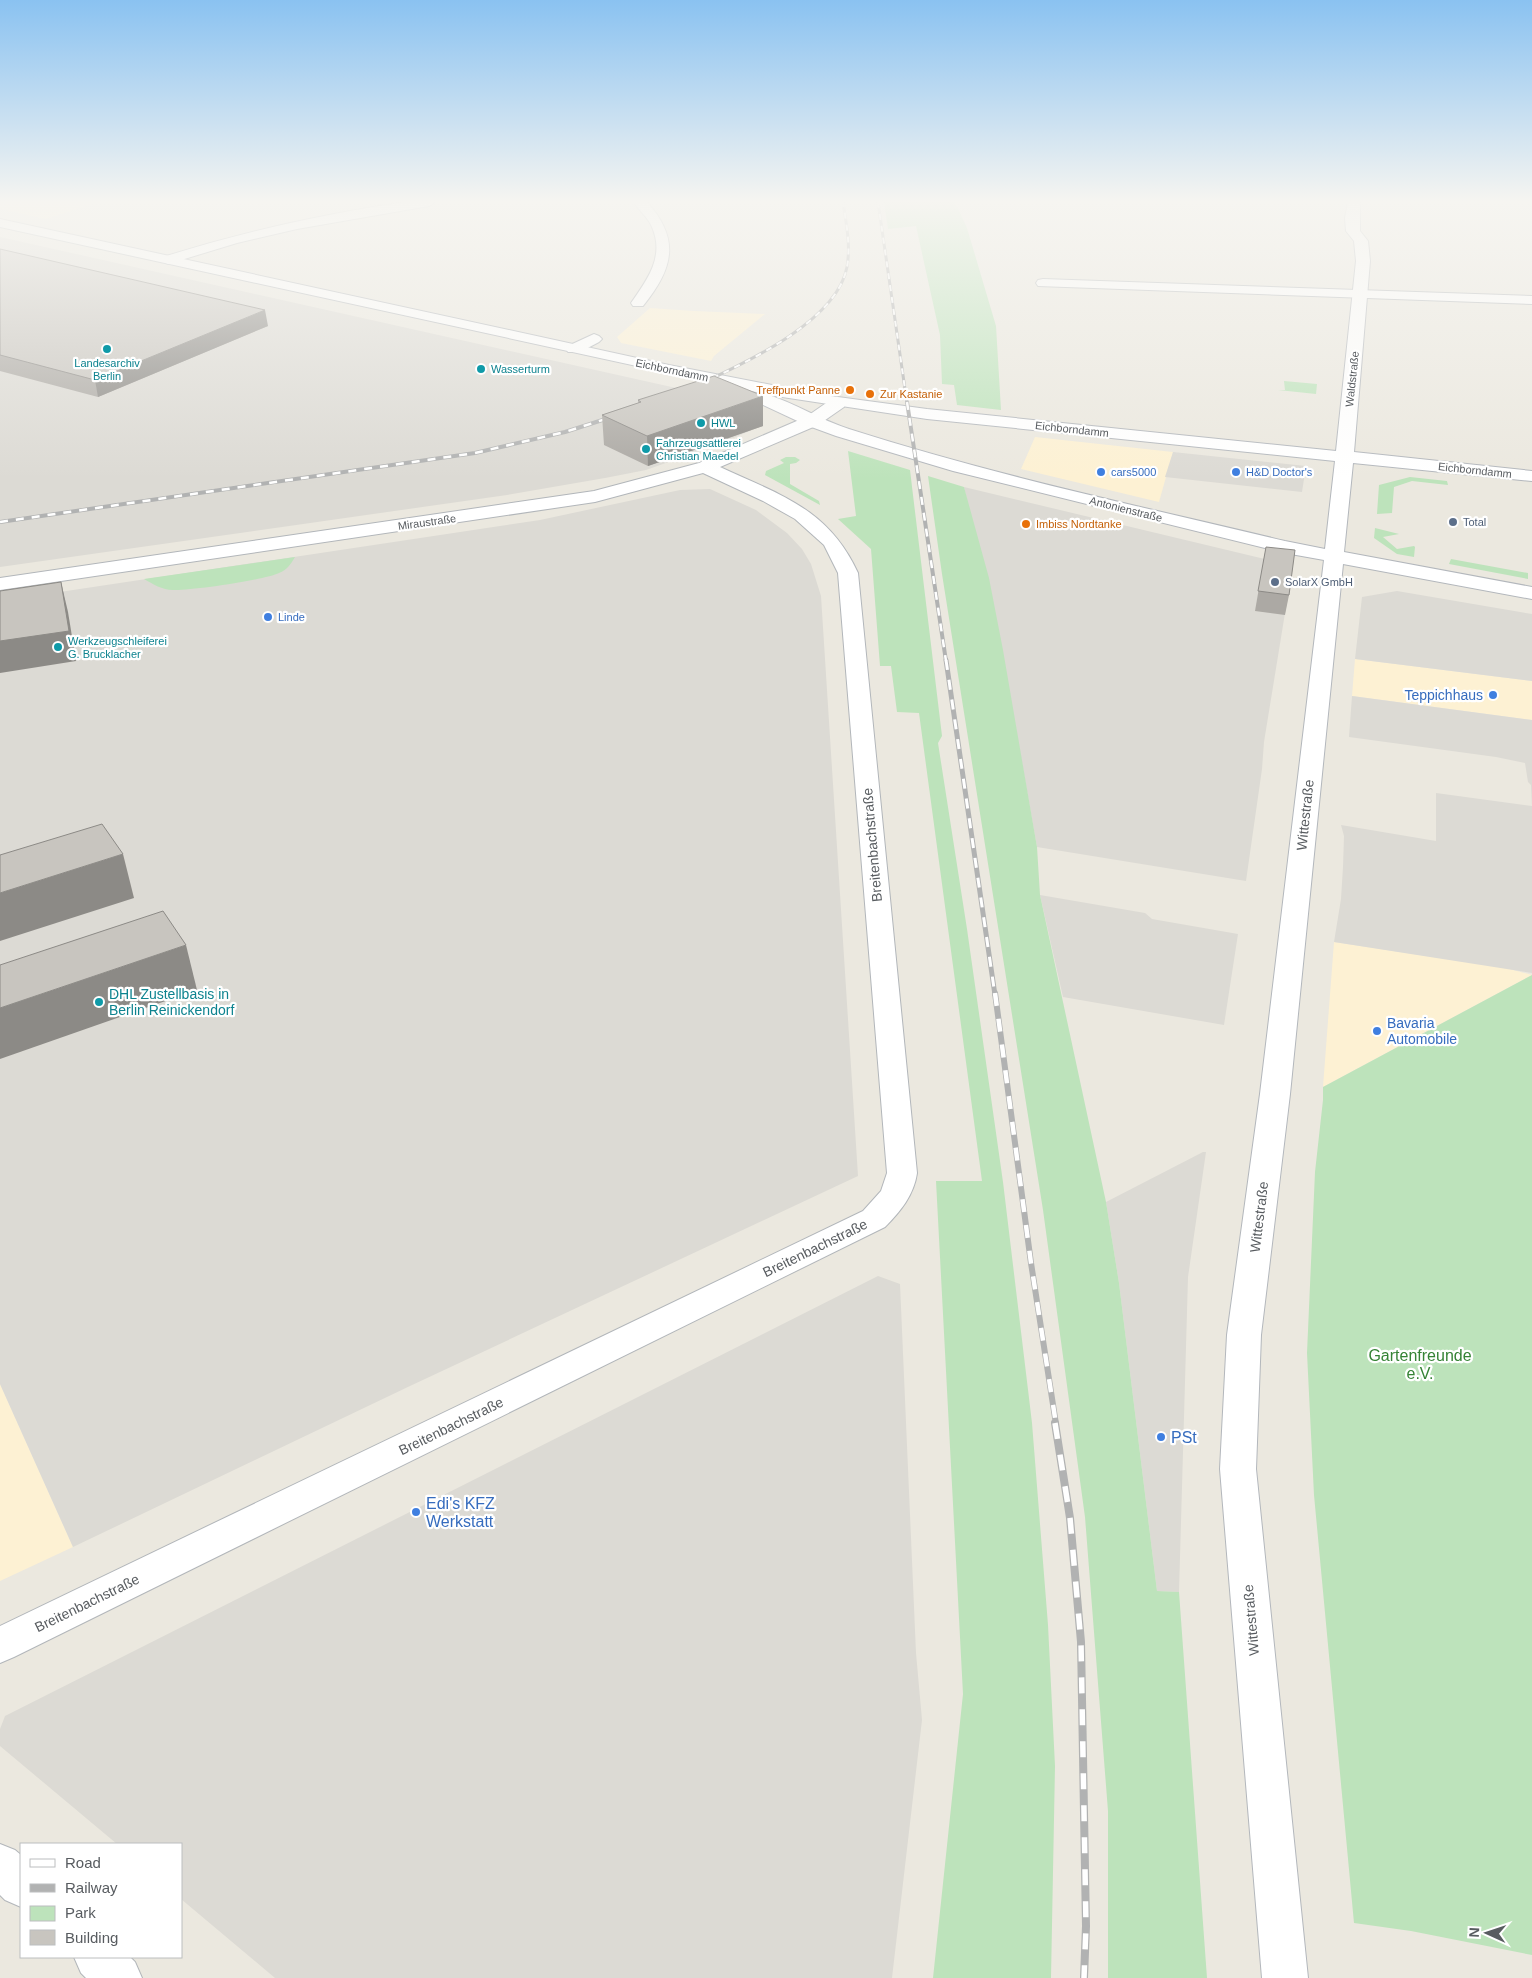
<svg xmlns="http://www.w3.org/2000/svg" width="1532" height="1978" font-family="Arial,sans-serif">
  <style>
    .commercial { fill: #fdf1d3 }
    .industrial { fill: #dcdad4 }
    .green { fill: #bde3bb }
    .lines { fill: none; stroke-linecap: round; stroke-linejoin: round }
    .street-casing { stroke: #b2b6ba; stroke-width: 2 }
    .secondary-casing { stroke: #b3b7bc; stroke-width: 2 }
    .street { fill: #fff; fill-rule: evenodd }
    .secondary { fill: #fff; fill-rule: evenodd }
    .rail-far4-casing { stroke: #b1b2b2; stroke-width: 3 }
    .rail-far3-casing { stroke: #b1b2b2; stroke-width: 4 }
    .rail-far2-casing { stroke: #b1b2b2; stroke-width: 5 }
    .rail-far1-casing { stroke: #b1b2b2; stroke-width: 6 }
    .rail-casing { stroke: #b1b2b2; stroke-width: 8 }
    .rail-far4 { stroke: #fff; stroke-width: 2; stroke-dasharray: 6; stroke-linecap: butt }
    .rail-far3 { stroke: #fff; stroke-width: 2.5; stroke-dasharray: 8; stroke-linecap: butt }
    .rail-far2 { stroke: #fff; stroke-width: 3; stroke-dasharray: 10; stroke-linecap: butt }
    .rail-far1 { stroke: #fff; stroke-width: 4.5; stroke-dasharray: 13; stroke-linecap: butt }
    .rail { stroke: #fff; stroke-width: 5.5; stroke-dasharray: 16; stroke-linecap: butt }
    .wall { fill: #aca9a4 }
    .shaded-wall { fill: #8c8a86 }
    .building { fill: #c8c5bf; stroke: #8c8a86 }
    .culture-dot { fill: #0f9aa8; stroke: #fff; stroke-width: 2 }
    .food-dot { fill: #e8710a; stroke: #fff; stroke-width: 2 }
    .shop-dot { fill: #3f7fe0; stroke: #fff; stroke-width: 2 }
    .service-dot { fill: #5c6f8a; stroke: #fff; stroke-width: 2 }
    .labels { text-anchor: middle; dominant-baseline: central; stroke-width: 4.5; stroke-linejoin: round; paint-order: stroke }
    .far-culture-label { font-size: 11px; fill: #0d838f; stroke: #fff; text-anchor: start }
    .far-street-label { font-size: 11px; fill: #585c60; stroke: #fff }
    .far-food-label { font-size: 11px; fill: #c56008; stroke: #fff; text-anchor: start }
    .far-shop-label { font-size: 11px; fill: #366cbe; stroke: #fff; text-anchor: start }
    .far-service-label { font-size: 11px; fill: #4e5e75; stroke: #fff; text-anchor: start }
    .shop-label { font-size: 14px; fill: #366cbe; stroke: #fff; text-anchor: end }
    .street-label { font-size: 14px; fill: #585c60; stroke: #fff }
    .culture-label { font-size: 14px; fill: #0d838f; stroke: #fff; text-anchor: start }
    .near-park-label { font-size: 16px; fill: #358335; stroke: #fff }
    .near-shop-label { font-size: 16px; fill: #366cbe; stroke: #fff; text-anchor: start }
  </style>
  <rect width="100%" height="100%" fill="#ebe8df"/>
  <!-- commercial -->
  <g class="commercial">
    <polygon points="0,202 98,202 46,219 0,209"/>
    <polygon points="650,308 694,311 765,314 714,356 711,361 621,343 617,337"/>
    <polygon points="1035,437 1173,452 1159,502 1021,469"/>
    <polygon points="1355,659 1532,681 1532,720 1352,696"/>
    <polygon points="1334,942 1506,968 1532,975 1323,1087"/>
    <polygon points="0,1384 73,1547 0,1581"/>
  </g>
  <!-- industrial -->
  <g class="industrial">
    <polygon points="0,237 712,396 746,412 752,430 719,444 646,470 605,478 507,495 0,567"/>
    <polygon points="1173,452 1306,466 1302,492 1165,477"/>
    <polygon points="964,487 1273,561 1292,570 1264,742 1262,769 1246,881 1037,847 1009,690"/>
    <polygon points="710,489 756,510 787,533 802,549 811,564 821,596 858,1176 410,1386 73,1547 0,1384 0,601 540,520 680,490"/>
    <polygon points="1397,591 1532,614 1532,681 1355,659 1362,597"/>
    <polygon points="1352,696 1532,720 1532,973 1334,942 1341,899 1343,867 1344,836 1341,825 1436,841 1436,793 1532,806 1531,785 1528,782 1525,763 1496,757 1349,737"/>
    <polygon points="1040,895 1145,913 1152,919 1238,934 1224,1025 1063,997"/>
    <polygon points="1203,1152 1206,1152 1188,1277 1179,1592 1157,1591 1119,1283 1106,1202"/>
    <polygon points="878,1276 900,1284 916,1653 922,1720 892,1978 275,1978 181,1899 181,1844 117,1844 0,1746 0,1729 5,1716"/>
  </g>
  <!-- green -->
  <g class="green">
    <polygon points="884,202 955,202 967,228 996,326 1001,410 957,405 954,385 942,384 940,335 916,226 888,229"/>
    <polygon points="1284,381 1317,384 1316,394 1278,390 1285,390"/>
    <polygon points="848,451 910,470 942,736 938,743 967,929 1003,1182 1032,1423 1048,1625 1055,1766 1051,1978 933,1978 963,1694 936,1181 982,1181 919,713 897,712 891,666 880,666 871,549 838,519 856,516"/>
    <polygon points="786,457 795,457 800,460 796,463 790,464 790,484 819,501 820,505 765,475 766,471 784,463 780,460"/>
    <polygon points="928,476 964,487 989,578 1003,650 1037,847 1040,895 1106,1202 1119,1283 1157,1591 1179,1592 1207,1978 1108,1978 1108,1811 1085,1517 1043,1210 942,574"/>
    <polygon points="1410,477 1447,481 1448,485 1412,481 1394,487 1392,513 1377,514 1379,485"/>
    <polygon points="1375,528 1399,534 1383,537 1397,549 1414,546 1415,547 1414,557 1397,554 1374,538"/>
    <path d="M 295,557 C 291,564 287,570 279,573 C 265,580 189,591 173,590 C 162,590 153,584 144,579 Z"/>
    <polygon points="1451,559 1528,573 1528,579 1449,564"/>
    <polygon points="1532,975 1532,1955 1411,1931 1354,1923 1314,1495 1307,1353 1315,1172 1323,1100 1323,1087"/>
  </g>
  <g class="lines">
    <defs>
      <g id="street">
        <path d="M 405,202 L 435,202 L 429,206 L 297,229 L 237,243 L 168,264 L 161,260 L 163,257 C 242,232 323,214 405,202 Z"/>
        <path d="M 634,202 L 647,202 C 681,240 673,269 643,306 L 633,306 L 631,303 C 647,280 665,257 652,227 C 648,217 639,211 634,202 Z"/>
        <polygon points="1043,279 1532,296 1532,304 1038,286 1036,283 1038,280"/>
        <polygon points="594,334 599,336 602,339 599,342 580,352 568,352 566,349 568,346"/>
        <path d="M 838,398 L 844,399 L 846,403 L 844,407 L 818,425 L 720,467 C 780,495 828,508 858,573 L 917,1173 C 914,1195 900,1212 885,1227 L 14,1657 L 0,1663 L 0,1626 L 863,1211 L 881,1191 L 887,1173 L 838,573 L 824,545 L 795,519 L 763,501 L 703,473 L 595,502 L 0,590 L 0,578 L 594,491 L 699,463 L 806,417 L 832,399 Z"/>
        <polygon points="0,1844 15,1850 21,1855 21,1907 5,1900 0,1895"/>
        <polygon points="74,1957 130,1957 135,1962 142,1978 86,1978 81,1973"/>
      </g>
      <path id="secondary" d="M 1348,202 L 1360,202 L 1360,231 L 1368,241 L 1370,261 L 1354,452 L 1532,471 L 1532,481 L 1353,463 L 1344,552 L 1532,587 L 1532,599 L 1343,564 L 1290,1094 L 1261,1335 L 1256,1469 L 1308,1978 L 1262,1978 L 1220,1469 L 1227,1335 L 1260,1094 L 1324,560 L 1285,553 L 953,471 L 836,436 L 806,425 L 759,403 L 757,399 L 759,395 L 765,394 L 0,227 L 0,219 L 669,365 L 823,395 L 927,409 L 1336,451 L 1356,261 L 1354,241 L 1346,231 L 1345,218 ZM 769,395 L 927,419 L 1335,461 L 1325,549 L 1285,541 C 1139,506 992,475 849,429 C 821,420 796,404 769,395 Z"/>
    </defs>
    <!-- street casing -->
    <use href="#street" class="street-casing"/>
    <!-- secondary casing -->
    <use href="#secondary" class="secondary-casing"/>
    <!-- street -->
    <use href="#street" class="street"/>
    <!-- secondary -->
    <use href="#secondary" class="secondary"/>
    <defs>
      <g id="rail-far4">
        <polyline points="878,202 907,403"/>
        <path d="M 702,383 C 747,362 837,321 847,267 C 851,245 846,223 843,202"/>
      </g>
      <g id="rail-far3">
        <polyline points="907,402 946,661"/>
        <polyline points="0,522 475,453 565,432 615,416"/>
      </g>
      <polyline id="rail-far2" points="946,660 995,995"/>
      <polyline id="rail-far1" points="995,993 1031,1263 1056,1424"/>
      <polyline id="rail" points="1055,1423 1070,1518 1081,1642 1086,1926 1084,1978"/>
    </defs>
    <!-- rail-far4 casing -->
    <use href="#rail-far4" class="rail-far4-casing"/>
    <!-- rail-far3 casing -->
    <use href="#rail-far3" class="rail-far3-casing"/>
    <!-- rail-far2 casing -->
    <use href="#rail-far2" class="rail-far2-casing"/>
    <!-- rail-far1 casing -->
    <use href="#rail-far1" class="rail-far1-casing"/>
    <!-- rail casing -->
    <use href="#rail" class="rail-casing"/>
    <!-- rail-far4 -->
    <use href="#rail-far4" class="rail-far4"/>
    <!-- rail-far3 -->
    <use href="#rail-far3" class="rail-far3"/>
    <!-- rail-far2 -->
    <use href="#rail-far2" class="rail-far2"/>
    <!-- rail-far1 -->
    <use href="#rail-far1" class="rail-far1"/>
    <!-- rail -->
    <use href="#rail" class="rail"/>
  </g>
  <!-- wall -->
  <g class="wall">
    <polygon points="0,249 268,326 98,397 0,371"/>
    <polygon points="638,400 763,426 648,466 604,445 602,415 638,403"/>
    <polygon points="1266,547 1289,595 1285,615 1255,611"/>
  </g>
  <!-- shaded-wall -->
  <g class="shaded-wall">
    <polygon points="265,310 268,326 98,397 95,380"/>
    <polygon points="763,396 763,426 648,466 647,436"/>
    <polygon points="61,582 68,612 76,661 0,673 0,641"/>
    <polygon points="123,854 134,898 0,941 0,893"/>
    <polygon points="186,945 197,990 0,1059 0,1008"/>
  </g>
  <!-- building -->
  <g class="building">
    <polygon points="0,249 265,310 95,380 0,355"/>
    <polygon points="714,376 763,396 647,436 602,415 641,402 638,400"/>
    <polygon points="1266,547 1295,550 1289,595 1258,591"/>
    <polygon points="61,582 69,631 0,641 0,591"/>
    <polygon points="102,824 123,854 0,893 0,855"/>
    <polygon points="163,911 186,945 0,1008 0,965"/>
  </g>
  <!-- sky -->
  <linearGradient id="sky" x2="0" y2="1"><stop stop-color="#8ac2f1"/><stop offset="0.42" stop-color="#f6f5f1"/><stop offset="1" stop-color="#f6f5f1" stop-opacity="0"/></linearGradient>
  <rect width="1532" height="479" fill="url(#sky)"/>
  <!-- markers -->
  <g class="culture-dot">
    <circle cx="107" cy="349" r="5"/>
    <circle cx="481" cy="369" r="5"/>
    <circle cx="701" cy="423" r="5"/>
    <circle cx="646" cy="449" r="5"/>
    <circle cx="58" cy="647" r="5"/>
    <circle cx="99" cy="1002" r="5"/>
  </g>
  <g class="food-dot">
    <circle cx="850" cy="390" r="5"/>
    <circle cx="870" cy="394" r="5"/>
    <circle cx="1026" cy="524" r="5"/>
  </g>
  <g class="shop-dot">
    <circle cx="1101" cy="472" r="5"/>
    <circle cx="1236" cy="472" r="5"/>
    <circle cx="268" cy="617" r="5"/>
    <circle cx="1493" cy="695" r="5"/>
    <circle cx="1377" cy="1031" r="5"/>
    <circle cx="1161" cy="1437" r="5"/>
    <circle cx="416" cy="1512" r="5"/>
  </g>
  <g class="service-dot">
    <circle cx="1453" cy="522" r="5"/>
    <circle cx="1275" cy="582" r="5"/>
  </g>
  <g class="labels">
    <!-- far-culture labels -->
    <g class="far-culture-label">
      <text x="107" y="363" text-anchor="middle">Landesarchiv<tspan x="107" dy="13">Berlin</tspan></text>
      <text x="491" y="369">Wasserturm</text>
      <text x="711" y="423">HWL</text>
      <text x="656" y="443">Fahrzeugsattlerei<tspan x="656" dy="13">Christian Maedel</tspan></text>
      <text x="68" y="641">Werkzeugschleiferei<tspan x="68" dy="13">G. Brucklacher</tspan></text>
    </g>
    <!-- far-street labels -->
    <g class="far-street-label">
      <text transform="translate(672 370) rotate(12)">Eichborndamm</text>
      <text transform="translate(1352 379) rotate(-84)">Waldstraße</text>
      <text transform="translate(1072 429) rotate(6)">Eichborndamm</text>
      <text transform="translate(1475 470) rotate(6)">Eichborndamm</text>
      <text transform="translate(1126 509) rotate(14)">Antonienstraße</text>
      <text transform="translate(427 522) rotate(-8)">Miraustraße</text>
    </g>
    <!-- far-food labels -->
    <g class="far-food-label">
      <text x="840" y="390" text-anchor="end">Treffpunkt Panne</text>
      <text x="880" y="394">Zur Kastanie</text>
      <text x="1036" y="524">Imbiss Nordtanke</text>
    </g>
    <!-- far-shop labels -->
    <g class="far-shop-label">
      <text x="1111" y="472">cars5000</text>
      <text x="1246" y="472">H&amp;D Doctor's</text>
      <text x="278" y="617">Linde</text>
    </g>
    <!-- far-service labels -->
    <g class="far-service-label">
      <text x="1463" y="522">Total</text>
      <text x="1285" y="582">SolarX GmbH</text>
    </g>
    <!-- shop labels -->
    <g class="shop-label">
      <text x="1483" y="695">Teppichhaus</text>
      <text x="1387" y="1023" text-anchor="start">Bavaria<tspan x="1387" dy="16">Automobile</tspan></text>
    </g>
    <!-- street labels -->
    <g class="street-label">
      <text transform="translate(1305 815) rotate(-84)">Wittestraße</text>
      <text transform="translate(872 845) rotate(-95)">Breitenbachstraße</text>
      <text transform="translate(1259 1217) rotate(-83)">Wittestraße</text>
      <text transform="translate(815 1248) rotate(-26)">Breitenbachstraße</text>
      <text transform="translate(451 1426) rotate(-26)">Breitenbachstraße</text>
      <text transform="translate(87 1603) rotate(-26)">Breitenbachstraße</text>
      <text transform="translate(1251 1620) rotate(-95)">Wittestraße</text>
    </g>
    <!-- culture labels -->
    <g class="culture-label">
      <text x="109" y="994">DHL Zustellbasis in<tspan x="109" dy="16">Berlin Reinickendorf</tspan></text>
    </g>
    <!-- near-park labels -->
    <g class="near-park-label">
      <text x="1420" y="1355">Gartenfreunde<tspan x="1420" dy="18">e.V.</tspan></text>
    </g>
    <!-- near-shop labels -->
    <g class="near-shop-label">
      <text x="1171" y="1437">PSt</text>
      <text x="426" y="1503">Edi's KFZ<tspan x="426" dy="18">Werkstatt</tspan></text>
    </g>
  </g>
  <!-- legend -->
  <rect x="20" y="1843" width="162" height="115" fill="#ffffff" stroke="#bcbebf"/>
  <rect x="30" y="1859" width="25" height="8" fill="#ffffff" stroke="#bcbebf"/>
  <text x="65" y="1868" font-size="15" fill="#585c60">Road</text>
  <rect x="30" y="1884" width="25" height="8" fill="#b1b2b2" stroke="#bcbebf"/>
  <text x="65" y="1893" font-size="15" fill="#585c60">Railway</text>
  <rect x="30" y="1906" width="25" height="15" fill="#bde3bb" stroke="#bcbebf"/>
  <text x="65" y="1918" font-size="15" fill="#585c60">Park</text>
  <rect x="30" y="1930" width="25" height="15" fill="#c8c5bf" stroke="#bcbebf"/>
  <text x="65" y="1943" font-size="15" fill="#585c60">Building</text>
  <!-- north arrow -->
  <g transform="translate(1487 1933) rotate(273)" stroke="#ffffff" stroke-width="4" paint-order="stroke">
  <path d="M0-4L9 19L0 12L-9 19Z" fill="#585c60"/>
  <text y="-8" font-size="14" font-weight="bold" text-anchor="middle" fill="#585c60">N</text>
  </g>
</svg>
